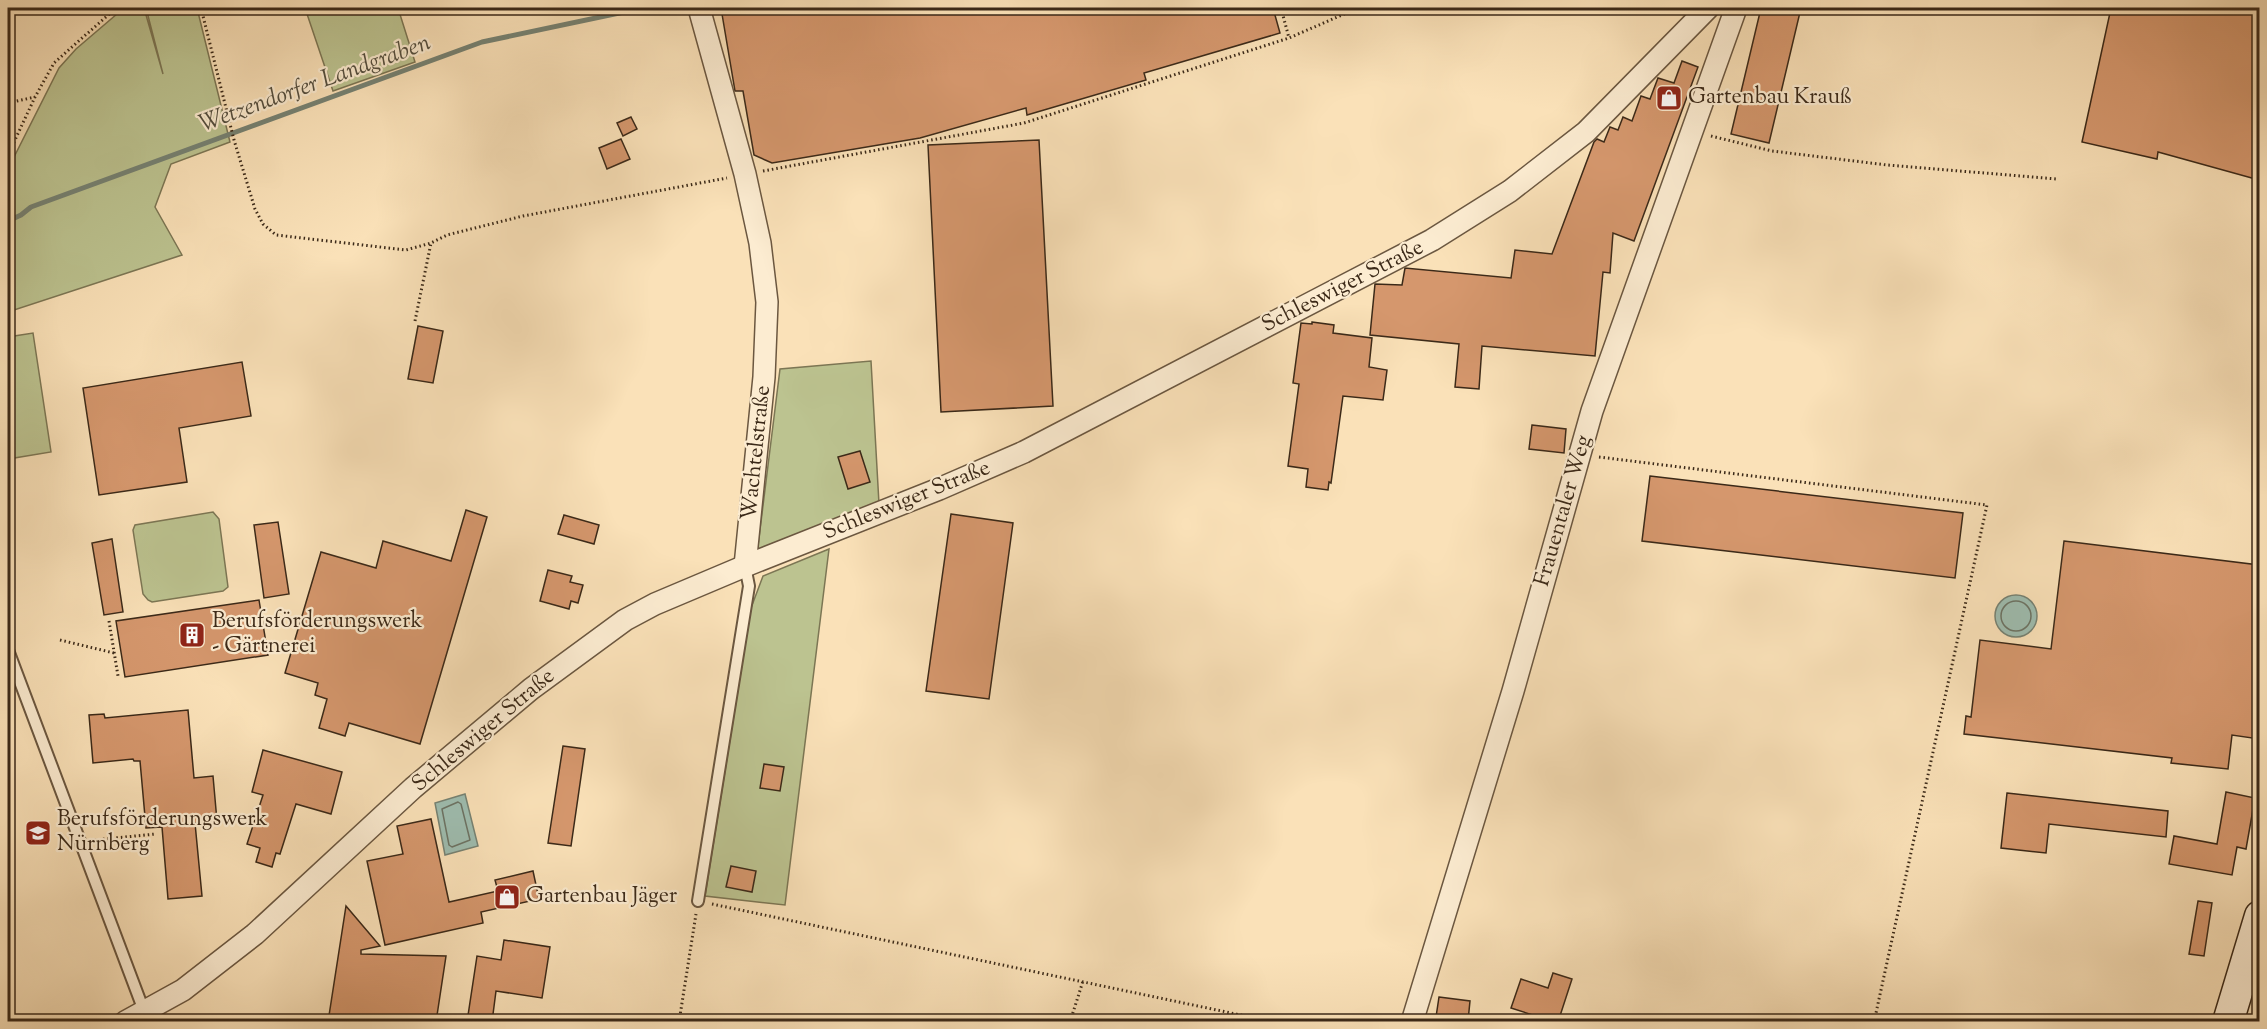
<svg xmlns="http://www.w3.org/2000/svg" width="2267" height="1029" font-family="'Sorts Mill Goudy',serif">
  <style>
    .green { fill: #bcc390; stroke: #7c7654; stroke-width: 1.5 }
    .water { fill: #9ebdb0; stroke: #768273; stroke-width: 1.5 }
    .lines { fill: none; stroke-linecap: round; stroke-linejoin: round }
    .shore { stroke: #6c7364; stroke-width: 1.5 }
    .stream { stroke: #768273; stroke-width: 5 }
    .building { fill: #d5976d; stroke: #3b2918; stroke-width: 1.5 }
    .lane-casing { stroke: #6b5740; stroke-width: 14 }
    .street-casing { stroke: #6b5740; stroke-width: 24 }
    .secondary-casing { stroke: #3b2918; stroke-width: 33 }
    .path { stroke: #3b2918; stroke-width: 3; stroke-dasharray: 1.5 3; stroke-linecap: butt }
    .lane { stroke: #fcecd1; stroke-width: 10 }
    .street { stroke: #fcecd1; stroke-width: 21 }
    .secondary { stroke: #fcecd1; stroke-width: 30 }
    .labels { text-anchor: middle; dominant-baseline: central; stroke-width: 4.5; stroke-linejoin: round; paint-order: stroke }
    .poi-label { font-size: 22px; fill: #3b2918; stroke: #fcecd1; text-anchor: start }
    .street-label { font-size: 22px; fill: #3b2918; stroke: #fcecd1 }
    .water-label { font-size: 24px; font-style: italic; fill: #544e3e; stroke: #fcecd1 }
  </style>
  <rect width="100%" height="100%" fill="#fae1b8"/>
  <filter id="stains"><feTurbulence type="fractalNoise" baseFrequency=".00333" numOctaves="4"/><feColorMatrix values="0 0 0 0 .2 0 0 0 0 .09 0 0 0 0 .02 0 0 0 .5 -.17"/></filter>
  <radialGradient id="worn" r=".72"><stop offset=".6" stop-color="#630" stop-opacity="0"/><stop offset="1" stop-color="#630" stop-opacity=".3"/></radialGradient>
  <!-- green -->
  <g class="green">
    <polygon points="124,8 144,8 163,74 146,8 197,8 230,142 171,164 155,207 182,255 8,312 8,169 59,68 76,49"/>
    <polygon points="305,8 398,8 415,62 333,91"/>
    <polygon points="33,333 51,452 8,459 8,337"/>
    <polygon points="871,361 879,504 757,554 780,369"/>
    <polygon points="213,512 219,519 228,587 223,591 152,602 148,600 143,594 133,530 135,525"/>
    <polygon points="829,549 785,905 705,896 751,608 763,576"/>
  </g>
  <!-- water -->
  <g class="water">
    <circle cx="2016" cy="616" r="21"/>
    <polygon points="465,794 478,846 445,855 435,803"/>
  </g>
  <g class="lines">
    <!-- shore -->
    <g class="shore">
      <circle cx="2016" cy="616" r="15"/>
      <polygon points="458,802 461,804 470,840 452,847 449,845 442,809"/>
    </g>
    <!-- stream -->
    <polyline class="stream" points="8,221 21,215 31,207 482,42 643,8"/>
  </g>
  <!-- building -->
  <g class="building">
    <polygon points="721,8 1273,8 1280,33 1144,73 1146,80 1027,115 1026,108 920,138 772,163 754,155 743,91 735,91"/>
    <polygon points="1761,8 1801,8 1769,143 1731,134"/>
    <polygon points="2111,8 2259,8 2259,180 2158,152 2157,159 2082,142"/>
    <polygon points="1682,61 1698,67 1634,241 1613,233 1610,273 1603,272 1595,356 1482,346 1479,389 1455,387 1459,344 1370,335 1375,284 1402,285 1405,268 1511,278 1515,250 1552,254 1594,142 1597,139 1604,142 1610,127 1618,130 1623,117 1632,121 1641,96 1650,99 1658,78 1674,83"/>
    <polygon points="631,117 637,129 623,136 617,123"/>
    <polygon points="621,139 630,159 607,169 599,148"/>
    <polygon points="1039,140 1053,406 941,412 928,145"/>
    <polygon points="1312,322 1334,325 1333,333 1372,338 1369,367 1387,370 1383,400 1343,396 1331,483 1329,482 1328,490 1306,487 1308,469 1288,466 1299,384 1293,383 1301,323 1312,324"/>
    <polygon points="418,326 443,331 433,383 408,379"/>
    <polygon points="242,362 251,416 179,428 187,482 99,495 83,388"/>
    <polygon points="1532,425 1566,429 1564,453 1529,449"/>
    <polygon points="860,451 870,482 848,489 838,457"/>
    <polygon points="1650,476 1963,513 1955,578 1642,541"/>
    <polygon points="466,510 487,517 420,744 349,723 345,736 319,728 327,699 315,695 318,683 285,673 321,552 376,568 383,541 451,561"/>
    <polygon points="951,514 1013,523 989,699 926,691"/>
    <polygon points="564,515 599,525 594,544 558,534"/>
    <polygon points="278,522 289,594 264,598 254,525"/>
    <polygon points="112,539 123,612 104,615 92,543"/>
    <polygon points="2064,541 2259,565 2259,739 2232,735 2228,769 2171,763 2172,758 1964,734 1966,716 1971,717 1980,640 2051,649"/>
    <polygon points="548,570 572,576 570,582 583,585 578,603 571,601 569,609 540,601"/>
    <polygon points="259,600 268,655 125,677 116,621"/>
    <polygon points="188,710 194,778 213,776 217,821 195,823 202,896 168,899 162,827 146,828 140,761 134,761 133,759 93,763 89,715 104,714 105,718"/>
    <polygon points="563,746 585,749 571,846 548,843"/>
    <polygon points="263,750 342,772 331,814 296,804 280,854 276,853 272,867 256,862 260,848 247,844 263,795 252,792"/>
    <polygon points="764,764 784,767 780,791 760,788"/>
    <polygon points="2226,792 2255,798 2246,849 2237,847 2232,875 2169,864 2174,836 2217,844"/>
    <polygon points="2007,793 2168,811 2166,837 2049,824 2046,853 2001,848"/>
    <polygon points="431,819 449,902 498,891 495,880 533,871 539,899 481,912 483,923 385,945 367,861 403,854 397,826"/>
    <polygon points="731,866 756,871 752,892 726,887"/>
    <polygon points="2198,901 2212,903 2204,956 2189,954"/>
    <polygon points="346,906 380,946 361,950 361,954 446,956 436,1022 328,1022"/>
    <polygon points="504,940 550,947 542,998 496,991 492,1022 467,1022 477,956 501,960"/>
    <polygon points="1553,973 1572,979 1558,1022 1538,1022 1539,1017 1511,1008 1521,979 1548,988"/>
    <polygon points="1439,997 1470,1001 1468,1021 1436,1017"/>
  </g>
  <g class="lines">
    <defs>
      <g id="lane">
        <polyline points="8,650 144,1011"/>
        <polyline points="698,901 749,586 745,566"/>
      </g>
      <g id="street">
        <polyline points="699,8 745,174 760,243 767,302 764,377 745,566"/>
        <polyline points="125,1022 183,990 255,934 413,788 531,689 625,620 655,604 745,566 939,489 1024,452 1432,240 1510,191 1586,132 1708,8"/>
        <polyline points="1412,1022 1513,691 1592,411 1736,8"/>
      </g>
      <polyline id="secondary" points="2228,1022 2260,916"/>
    </defs>
    <!-- lane casing -->
    <use href="#lane" class="lane-casing"/>
    <!-- street casing -->
    <use href="#street" class="street-casing"/>
    <!-- secondary casing -->
    <use href="#secondary" class="secondary-casing"/>
    <!-- path -->
    <g class="path">
      <polyline points="201,8 234,140 255,209 263,224 276,235 406,250 431,243 447,235 523,216 727,178"/>
      <polyline points="1281,8 1289,38"/>
      <polyline points="8,103 35,97"/>
      <polyline points="1711,136 1772,151 1887,165 2057,179"/>
      <polyline points="8,155 35,97 54,63 116,8"/>
      <polyline points="763,171 1024,123 1289,38 1358,8"/>
      <polyline points="415,321 431,243"/>
      <polyline points="1599,457 1987,505 1874,1022"/>
      <polyline points="109,621 118,676"/>
      <polyline points="60,640 114,653"/>
      <polyline points="94,840 156,834"/>
      <polyline points="712,904 1274,1022"/>
      <polyline points="679,1022 696,914"/>
      <polyline points="1070,1022 1083,981"/>
    </g>
    <!-- lane -->
    <use href="#lane" class="lane"/>
    <!-- street -->
    <use href="#street" class="street"/>
    <!-- secondary -->
    <use href="#secondary" class="secondary"/>
  </g>
  <!-- icons -->
  <defs>
    <symbol id="shop-square" viewBox="-11 -11 22 22"><rect x="-9" y="-9" width="18" height="18" rx="4" fill="#8f2418" stroke="#fcecd1"/><path d="M-5-2.5h2.3a2.7 3.5 0 0 1 5.4 0H5L5.5 6h-11ZM-1.5-2.5h3a1.5 2.3 0 0 0-3 0Z" fill="#fff"/></symbol>
    <symbol id="building-square" viewBox="-11 -11 22 22"><rect x="-9" y="-9" width="18" height="18" rx="4" fill="#8f2418" stroke="#fcecd1"/><path d="M-4-6H4V6H1V3H-1V6H-4ZM-2.5-4.3h1.7v1.8h-1.7ZM.8-4.3h1.7v1.8H.8ZM-2.5-1h1.7V.8h-1.7ZM.8-1h1.7V.8H.8Z" fill="#fff"/></symbol>
    <symbol id="school-square" viewBox="-11 -11 22 22"><rect x="-9" y="-9" width="18" height="18" rx="4" fill="#8f2418" stroke="#fcecd1"/><path d="M0-5L7-2L0 1L-7-2ZM-4 1L0 2.5L4 1V4Q0 6-4 4Z" fill="#fff"/></symbol>
  </defs>
  <g fill-rule="evenodd">
    <use href="#shop-square" x="1654" y="83" width="30" height="30"/>
    <use href="#building-square" x="177" y="620" width="30" height="30"/>
    <use href="#school-square" x="23" y="818" width="30" height="30"/>
    <use href="#shop-square" x="492" y="882" width="30" height="30"/>
  </g>
  <g class="labels">
    <!-- poi labels -->
    <g class="poi-label">
      <text x="1688" y="98">Gartenbau Krauß</text>
      <text x="212" y="622">Berufsförderungswerk<tspan x="212" dy="25">- Gärtnerei</tspan></text>
      <text x="57" y="820">Berufsförderungswerk<tspan x="57" dy="25">Nürnberg</tspan></text>
      <text x="526" y="897">Gartenbau Jäger</text>
    </g>
    <!-- street labels -->
    <g class="street-label">
      <text transform="translate(1343 287) rotate(-27)">Schleswiger Straße</text>
      <text transform="translate(757 453) rotate(-84)">Wachtelstraße</text>
      <text transform="translate(907 501) rotate(-22)">Schleswiger Straße</text>
      <text transform="translate(1564 511) rotate(-74)">Frauentaler Weg</text>
      <text transform="translate(484 731) rotate(-40)">Schleswiger Straße</text>
    </g>
    <!-- water labels -->
    <g class="water-label">
      <text transform="translate(315 84) rotate(-20)">Wetzendorfer Landgraben</text>
    </g>
  </g>
  <!-- margin -->
  <rect width="2267" height="1029" fill="none" stroke="#fae1b8" stroke-width="30"/>
  <rect x="9" y="9" width="2249" height="1011" fill="none" stroke="#3b2918" stroke-width="3"/>
  <rect x="15" y="15" width="2237" height="999" fill="none" stroke="#3b2918" stroke-width="1.5"/>
  <rect width="100%" height="100%" filter="url(#stains)"/>
  <rect width="100%" height="100%" fill="url(#worn)"/>
</svg>
